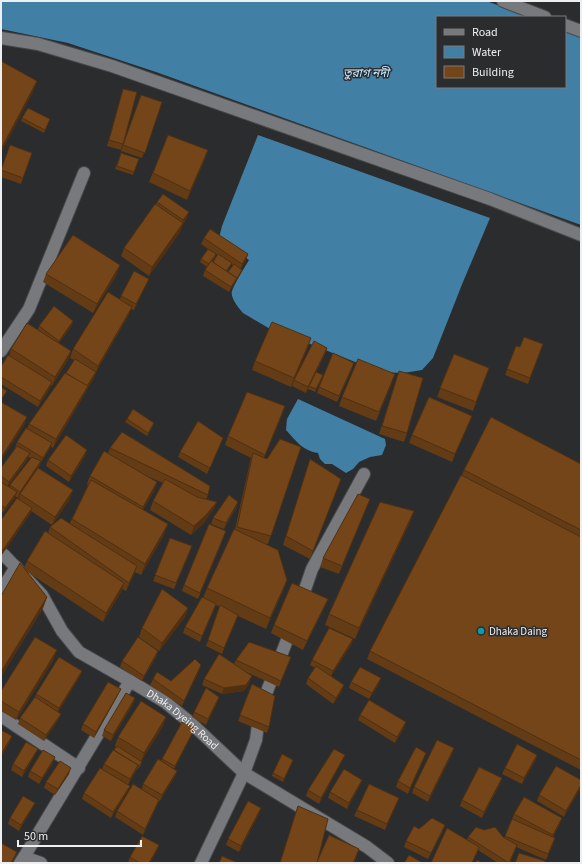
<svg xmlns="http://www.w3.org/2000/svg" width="582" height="864" font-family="'Source Sans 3','Noto Sans Bengali',sans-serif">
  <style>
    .water { fill: #427fa5 }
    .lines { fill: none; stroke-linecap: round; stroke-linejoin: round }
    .minor-casing { stroke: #47494a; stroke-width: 14 }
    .minor { stroke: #77797c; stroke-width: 12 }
    .wall { fill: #633b15; fill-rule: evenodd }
    .shaded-wall { fill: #503011 }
    .building { fill: #734518; stroke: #503011 }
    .culture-dot { fill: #0f9aa8; stroke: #2a2c2e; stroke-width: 1.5 }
    .labels { text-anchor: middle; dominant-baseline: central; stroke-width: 3; stroke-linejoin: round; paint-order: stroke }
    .poi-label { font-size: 11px; fill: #edeff0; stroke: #2a2c2e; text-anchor: start }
    .street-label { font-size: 11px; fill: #edeff0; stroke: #2a2c2e }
    .water-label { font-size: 12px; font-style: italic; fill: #c6e7fe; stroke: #2a2c2e }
  </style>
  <rect width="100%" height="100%" fill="#2a2c2e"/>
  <!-- water -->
  <g class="water">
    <polygon points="1,1 486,1 532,17 437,17 437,87 565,87 565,29 581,34 581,225 156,72 68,43 1,29"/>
    <path d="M 258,135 L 490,218 L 463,282 L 433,358 L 422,370 L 403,373 L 380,372 L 293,337 L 277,333 L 243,313 C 239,308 230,298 232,291 C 234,284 245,267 249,260 L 219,238 L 222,226 Z"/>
    <path d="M 298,399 L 385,439 L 386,445 L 382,455 L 370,457 L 359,462 L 353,469 L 346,473 L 332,464 L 325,464 L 320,459 L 318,453 C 303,451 296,441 286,430 L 287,419 Z"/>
  </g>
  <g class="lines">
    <defs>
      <g id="minor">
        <polyline points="503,1 545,17"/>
        <polyline points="565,25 581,31"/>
        <polyline points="1,38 38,44 112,66 490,199 581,235"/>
        <polyline points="1,351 29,309 84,173"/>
        <path id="s1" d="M 1,553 L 4,555 L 42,595 L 62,631 L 79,652 L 130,681 L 165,702 L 192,724 L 244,773 L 367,847 L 388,863"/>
        <polyline points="1,591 16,567"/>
        <polyline points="300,604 312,569 364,474"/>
        <polyline points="1,716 79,768"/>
        <polyline points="24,857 41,863"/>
        <polyline points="20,863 24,857 130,681"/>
        <polyline points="201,863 244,773 256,740 260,709 282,653 292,627"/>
      </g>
    </defs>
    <!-- minor casing -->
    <use href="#minor" class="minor-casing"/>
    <!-- minor -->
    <use href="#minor" class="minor"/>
  </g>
  <!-- wall -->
  <g class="wall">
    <polygon points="123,89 123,144 121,150 107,146"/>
    <polygon points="141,95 162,102 142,158 121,151"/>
    <polygon points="22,118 49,122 44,133 21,121"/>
    <polygon points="168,135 205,159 187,200 149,182"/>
    <polygon points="32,153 21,184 1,177 1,170"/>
    <polygon points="121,153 139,159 133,175 115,169"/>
    <polygon points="157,202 187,218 183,224 180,232 149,276 121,256 124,248 156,204"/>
    <path d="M 204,238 L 248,254 L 246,260 L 241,268 L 242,270 L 241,273 L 229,292 L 203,276 L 205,270 L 207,267 L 200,262 L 201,259 L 208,249 L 201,244 ZM 216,254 L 218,255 L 213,262 L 212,261 L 215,257 ZM 231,264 L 233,265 L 228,272 L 227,272 Z"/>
    <polygon points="46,274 117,274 93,313 43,282"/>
    <path d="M 146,285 L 134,310 L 131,309 L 128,316 L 95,374 L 94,378 L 86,391 L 84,395 L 53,448 L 50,446 L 40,464 L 39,467 L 27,484 L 70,499 L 52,525 L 31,511 L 30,514 L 1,556 L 1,520 L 19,499 L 20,495 L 18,498 L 15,496 L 15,498 L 2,513 L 1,517 L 1,468 L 16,448 L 15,448 L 17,442 L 27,429 L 29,424 L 66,373 L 74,360 L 70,358 L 73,349 L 120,299 L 121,296 ZM 28,457 L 31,458 L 10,485 L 10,487 L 8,486 L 28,459 Z"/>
    <polygon points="73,321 71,327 59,343 71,351 68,360 52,386 51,385 50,388 38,407 1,384 1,367 9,356 11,349 38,330 39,326"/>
    <polygon points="543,344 528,384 505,375 516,346 520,347"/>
    <polygon points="308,347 291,387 252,370 255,361"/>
    <polygon points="327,348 325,354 306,393 292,386 294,380"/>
    <polygon points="454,354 489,368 473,411 437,397"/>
    <polygon points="352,369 337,402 317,393 319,387"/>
    <polygon points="399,371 407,433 404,442 379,434"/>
    <polygon points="322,378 315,392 308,389 309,386"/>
    <polygon points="392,383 376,421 339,406 342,397"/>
    <polygon points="282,415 264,458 267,459 301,447 268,544 265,544 287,580 283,591 266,629 238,616 222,654 206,646 220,607 216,605 200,642 183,633 185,627 203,598 207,588 235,529 250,462 251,458 225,445 228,436"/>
    <polygon points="472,416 452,462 409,443 412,435"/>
    <polygon points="127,419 153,426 147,436 125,422"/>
    <polygon points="223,438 207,474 178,457 180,452"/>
    <polygon points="110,448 208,495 206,500 217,502 213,510 203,524 191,535 150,510 153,501 163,483 140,473 157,482 154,491 143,510 164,535 141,575 135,572 126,591 122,589 121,592 103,622 26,571 47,597 43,608 1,677 1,596 24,568 27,561 48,533 50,527 70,523 88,485 87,484 90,476 108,453"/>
    <polygon points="85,456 69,482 46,466 48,460"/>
    <polygon points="310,459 341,479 310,559 283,545"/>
    <polygon points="581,464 581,770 367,659 370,651 462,475 464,470"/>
    <polygon points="370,499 339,574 320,567 323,558"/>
    <polygon points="238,502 236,508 224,529 211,524 213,518"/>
    <polygon points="414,511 410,522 355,639 325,625 329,614"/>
    <polygon points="224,537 198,599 182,591 184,585"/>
    <polygon points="170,538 190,552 174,589 153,581"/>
    <polygon points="328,599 324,608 303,650 271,633 274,625"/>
    <polygon points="188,608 185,617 159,651 139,637 142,628"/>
    <polygon points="353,639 351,645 331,676 342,691 333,704 306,684 308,678 315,668 310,665 312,660"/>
    <polygon points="156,657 142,681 120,667 122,661"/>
    <polygon points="291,657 279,687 244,671 250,682 244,691 222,694 202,685 204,679 234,664 236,660"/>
    <polygon points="54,659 16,720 1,711 1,691"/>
    <polygon points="82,671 80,676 58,712 61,714 58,720 44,741 18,724 20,718 35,697 36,694"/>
    <polygon points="199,671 182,706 150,685 153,679 171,681"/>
    <polygon points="351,682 379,684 369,699 349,688"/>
    <polygon points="252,684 269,727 267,733 238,721"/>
    <polygon points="118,695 94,738 81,730 83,724"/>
    <polygon points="219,697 217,703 206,725 192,717 194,712"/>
    <polygon points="135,698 133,704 111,741 102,736 104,730"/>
    <polygon points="360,715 404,728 395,743 358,720"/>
    <polygon points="166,717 163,726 141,761 142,762 141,765 137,770 137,769 128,785 130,786 127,792 111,818 82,799 84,793 102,769 104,764 116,747 115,746 118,737"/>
    <polygon points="192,734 174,769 177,771 175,776 160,801 159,801 143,835 115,817 117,811 142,789 143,784 161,761 162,759"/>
    <polygon points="426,753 408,794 396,787 398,781"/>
    <polygon points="452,754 428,802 412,793 414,787"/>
    <polygon points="35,755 22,777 11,770 13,764"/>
    <polygon points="537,755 535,761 522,784 502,774 505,768"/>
    <polygon points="55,757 53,763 39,784 28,777 30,771"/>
    <polygon points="342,761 319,804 306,796 308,790"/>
    <polygon points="292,763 283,782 272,776 273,773"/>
    <polygon points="69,774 55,795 44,788 46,782"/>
    <polygon points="362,780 360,785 347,809 328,798 330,792"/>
    <polygon points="581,780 564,817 537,801 539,795"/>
    <polygon points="500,784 482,818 460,806 462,800"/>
    <polygon points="399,798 385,830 354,816 357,810"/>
    <polygon points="298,806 318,860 357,855 354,863 280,863"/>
    <polygon points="32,809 19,831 8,824 10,818"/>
    <polygon points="259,814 239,852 226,845 228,839"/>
    <polygon points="514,814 560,823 553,837 553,844 546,860 516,847 510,863 498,863 478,850 476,856 467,840 468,837 503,837 504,838"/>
    <polygon points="419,829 443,831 428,859 404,847 406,841"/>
    <polygon points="159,845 157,851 150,863 128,863 130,857"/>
  </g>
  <!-- shaded-wall -->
  <g class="shaded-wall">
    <polygon points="37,81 33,92 1,153 1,149"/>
    <polygon points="208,150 205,159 187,200 190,191"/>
    <polygon points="189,212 187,218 183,224 180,232 149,276 152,267 182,225 183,220"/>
    <polygon points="248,254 246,260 240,270 242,264"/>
    <polygon points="120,265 117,274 93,313 97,304"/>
    <polygon points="242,270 234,284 229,292 231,287"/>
    <polygon points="149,279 146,285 134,310 136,304"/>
    <polygon points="132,307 128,316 95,374 98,366"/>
    <polygon points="73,321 71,327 57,346 59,341"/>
    <polygon points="311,338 308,347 291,387 294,378"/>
    <polygon points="327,348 325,354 306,393 308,387"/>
    <polygon points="71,351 68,360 52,386 55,377"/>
    <polygon points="96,372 94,378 86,391 84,395 53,448 56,439"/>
    <polygon points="52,382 50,388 38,407 40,401"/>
    <polygon points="285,406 282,415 262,463 265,455"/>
    <polygon points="472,416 469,424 452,462 455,454"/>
    <polygon points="27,417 24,426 1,461 1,458"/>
    <polygon points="52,443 50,449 40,464 43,458"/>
    <polygon points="87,450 85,456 69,482 71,476"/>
    <polygon points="30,453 28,459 7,487 9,482"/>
    <polygon points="41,461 39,467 18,498 20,492"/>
    <polygon points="157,482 154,491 140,515 143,507"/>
    <polygon points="73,490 70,499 52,525 55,517"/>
    <polygon points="17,492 15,498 3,514 5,508"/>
    <polygon points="370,499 367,507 339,574 342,566"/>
    <polygon points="217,502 213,510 203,524 191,535 194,526"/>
    <polygon points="238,502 236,508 224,529 226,523"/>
    <polygon points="32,508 30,514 1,556 3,550"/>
    <polygon points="414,511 410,522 355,639 359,628"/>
    <polygon points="168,524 164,535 141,575 145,564"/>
    <polygon points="137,566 134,574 126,591 129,583"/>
    <polygon points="287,580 283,591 266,629 270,618"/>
    <polygon points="124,583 121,592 103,622 106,613"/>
    <polygon points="47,597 43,608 1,677 1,672"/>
    <polygon points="328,599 324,608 303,650 307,641"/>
    <polygon points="216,604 214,610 200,642 202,636"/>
    <polygon points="188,608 185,617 159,651 162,643"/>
    <polygon points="353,639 351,645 331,676 333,671"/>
    <polygon points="57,650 54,659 16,720 19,712"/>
    <polygon points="158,651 156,657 142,681 144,676"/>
    <polygon points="201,665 199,671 182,706 184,701"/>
    <polygon points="82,671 80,676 57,714 59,708"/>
    <polygon points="252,676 250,682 244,691 222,694 224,688"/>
    <polygon points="381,678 379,684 369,699 372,693"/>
    <polygon points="344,685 342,691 333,704 336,698"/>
    <polygon points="121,689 118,695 94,738 96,732"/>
    <polygon points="219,697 217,703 206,725 208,719"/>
    <polygon points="135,698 133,704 111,741 113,735"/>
    <polygon points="61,714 58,720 44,741 46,735"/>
    <polygon points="166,717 163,726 141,762 144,753"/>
    <polygon points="406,722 404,728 395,743 397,737"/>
    <polygon points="195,728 173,772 175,766"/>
    <polygon points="12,736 10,742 1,757 1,754"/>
    <polygon points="454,748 452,754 428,802 430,796"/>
    <polygon points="38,749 35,755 22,777 24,771"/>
    <polygon points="426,753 424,759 408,794 410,788"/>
    <polygon points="345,755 342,761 319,804 321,798"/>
    <polygon points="537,755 535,761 522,784 524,778"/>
    <polygon points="55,757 53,763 39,784 42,778"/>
    <polygon points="138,765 136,771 128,785 130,779"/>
    <polygon points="71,768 69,774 55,795 58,789"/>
    <polygon points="177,771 175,776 160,801 162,795"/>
    <polygon points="502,778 500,784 482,818 484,812"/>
    <polygon points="362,780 360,785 347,809 349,803"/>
    <polygon points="581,785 581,788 564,817 566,811"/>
    <polygon points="130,786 127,792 111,818 113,812"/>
    <polygon points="399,798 397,804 385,830 387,824"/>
    <polygon points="159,800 157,806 143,835 145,829"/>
    <polygon points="35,803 32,809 19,831 21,825"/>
    <polygon points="261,808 259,814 239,852 241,846"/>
    <polygon points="562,818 560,823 551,841 553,835"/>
    <polygon points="445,825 443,831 428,859"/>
    <polygon points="159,845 157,851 150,863 149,863"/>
    <polygon points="17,852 15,858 12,863 11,863"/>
  </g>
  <!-- building -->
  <g class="building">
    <polygon points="1,61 37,81 1,149"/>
    <polygon points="123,89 137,92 123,144 109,140"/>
    <polygon points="141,95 162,102 145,153 123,145"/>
    <polygon points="28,108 50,119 45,130 22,118"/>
    <polygon points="168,135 208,150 190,191 153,173"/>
    <polygon points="10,145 32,153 23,178 1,170"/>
    <polygon points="121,153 139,159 134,172 117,166"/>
    <polygon points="163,194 189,212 183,220 157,202"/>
    <polygon points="155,204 183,223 152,267 124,248"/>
    <polygon points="210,229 248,254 242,264 204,238"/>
    <polygon points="73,235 120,265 97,304 46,274"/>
    <polygon points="208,249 216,254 209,264 201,259"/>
    <polygon points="218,254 232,263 226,271 213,262"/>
    <polygon points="211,261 237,278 231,287 205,270"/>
    <polygon points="234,264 242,270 237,278 228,272"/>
    <polygon points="134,271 149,279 136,304 121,296"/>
    <polygon points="108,292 132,307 98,366 73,349"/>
    <polygon points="54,306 73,321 59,341 39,326"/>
    <polygon points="272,322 311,338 294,378 255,361"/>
    <polygon points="27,323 71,351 55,377 11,349"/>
    <polygon points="524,337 543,344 530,378 507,369 516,346 520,347"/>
    <polygon points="314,341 327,348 308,387 294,380"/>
    <polygon points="333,353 354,363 339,396 319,387"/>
    <polygon points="454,354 489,368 476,402 440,388"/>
    <polygon points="8,355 52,382 40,401 1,377 1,367"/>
    <polygon points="75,359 96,372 87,386 66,373"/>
    <polygon points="358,359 395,374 379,412 342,397"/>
    <polygon points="399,371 423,378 407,433 382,426"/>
    <polygon points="316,372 323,375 316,389 309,386"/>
    <polygon points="65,373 88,386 56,439 29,424"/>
    <polygon points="1,387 7,391 1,400"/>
    <polygon points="247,392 285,406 265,455 228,436"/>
    <polygon points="429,397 472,416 455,454 412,435"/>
    <polygon points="1,402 27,417 1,458"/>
    <polygon points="133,409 154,423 148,433 127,419"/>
    <polygon points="491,417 581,464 581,530 464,470"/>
    <polygon points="198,421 223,438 210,468 180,452"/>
    <polygon points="26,428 52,443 43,458 17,442"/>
    <polygon points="122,432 210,486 208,495 110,448"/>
    <polygon points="66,435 87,450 71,476 48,460"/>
    <polygon points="280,439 301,447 271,536 237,527 253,453 267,459"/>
    <polygon points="17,446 30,453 9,482 1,476 1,468"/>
    <polygon points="104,451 157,482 143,507 90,476"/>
    <polygon points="32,457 41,461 20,492 10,485"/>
    <polygon points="310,459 341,479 313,551 286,536"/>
    <polygon points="38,468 73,490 55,517 20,494"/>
    <polygon points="461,475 581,537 581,760 370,651"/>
    <polygon points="165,479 197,497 217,502 206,515 194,526 153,501"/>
    <polygon points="91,480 168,524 145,564 72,519"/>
    <polygon points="1,482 17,492 5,508 1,505"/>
    <polygon points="358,494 370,499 342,566 323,558"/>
    <polygon points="229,495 238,502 226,523 213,518"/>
    <polygon points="17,498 32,508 3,550 1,549 1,520"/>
    <polygon points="380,502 414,511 359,628 329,614"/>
    <polygon points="61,518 137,566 129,583 50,527"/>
    <polygon points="209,524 226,531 200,593 184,585"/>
    <polygon points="234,529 278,550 287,580 270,618 207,588"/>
    <polygon points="45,531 124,583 106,613 27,561"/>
    <polygon points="170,538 192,546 176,583 155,575"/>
    <polygon points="20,563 47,597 1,672 1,596"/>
    <polygon points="292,583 328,599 307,641 274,625"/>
    <polygon points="162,589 188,608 162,643 142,628"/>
    <polygon points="202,597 216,604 202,636 185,627"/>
    <polygon points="220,605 238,615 224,648 208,640"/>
    <polygon points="329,628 353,639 333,671 312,660"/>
    <polygon points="35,637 57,650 19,712 1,701 1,691"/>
    <polygon points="138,637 158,651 144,676 122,661"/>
    <polygon points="249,642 291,657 281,681 236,660"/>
    <polygon points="219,654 252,676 246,685 224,688 204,679"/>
    <polygon points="59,657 82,671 59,708 36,694"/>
    <polygon points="195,659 201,665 184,701 153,679 157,672 171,681"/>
    <polygon points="316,666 344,685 336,698 308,678"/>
    <polygon points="360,667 381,678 372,693 351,682"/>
    <polygon points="108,682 121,689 96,732 83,724"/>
    <polygon points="252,684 275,696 269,727 240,715"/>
    <polygon points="206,688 219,697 208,719 194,712"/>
    <polygon points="126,693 135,698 113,735 104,730"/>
    <polygon points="35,697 61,714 46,735 20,718"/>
    <polygon points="369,700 406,722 397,737 360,715"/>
    <polygon points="141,701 166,717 144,753 118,737"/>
    <polygon points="182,722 195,728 175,766 162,759"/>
    <polygon points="1,730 12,736 1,754"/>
    <polygon points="437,740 454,748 430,796 414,787"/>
    <polygon points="26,742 38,749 24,771 13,764"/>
    <polygon points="517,744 537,755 524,778 505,768"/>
    <polygon points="117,746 142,762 138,767 138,765 114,750"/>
    <polygon points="416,747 426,753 410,788 398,781"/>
    <polygon points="334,749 345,755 321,798 308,790"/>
    <polygon points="43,750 55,757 42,778 30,771"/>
    <polygon points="113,750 138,765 130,779 104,764"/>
    <polygon points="282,754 293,760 284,779 273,773"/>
    <polygon points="158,759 177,771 162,795 143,784"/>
    <polygon points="60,761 71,768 58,789 46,782"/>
    <polygon points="556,766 581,780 581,785 566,811 539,795"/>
    <polygon points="479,767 502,778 484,812 462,800"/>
    <polygon points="100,768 130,786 113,812 84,793"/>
    <polygon points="344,769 362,780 349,803 330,792"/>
    <polygon points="133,784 159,800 145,829 117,811"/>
    <polygon points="369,784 399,798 387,824 357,810"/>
    <polygon points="23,796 35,803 21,825 10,818"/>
    <polygon points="524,797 562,818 553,835 514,814"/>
    <polygon points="248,801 261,808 241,846 228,839"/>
    <polygon points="298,806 328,819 317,863 280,863"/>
    <polygon points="432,818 445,825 431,853 406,841 414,826 419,829"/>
    <polygon points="512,819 555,838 548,854 505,836"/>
    <polygon points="476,827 484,830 495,827 503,837 517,845 509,863 468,837"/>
    <polygon points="447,828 479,847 472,863 431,863"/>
    <polygon points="329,835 359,849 353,863 320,863 317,862"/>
    <polygon points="142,836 159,845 149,863 140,863 130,857"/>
    <polygon points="1,843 17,852 11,863 1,863"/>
    <polygon points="519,853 545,861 545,863 515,863"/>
    <polygon points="409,855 423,863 404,863"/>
    <polygon points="222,856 238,863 219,863"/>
    <polygon points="477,860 482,863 476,863"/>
  </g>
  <!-- markers -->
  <circle class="culture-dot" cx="481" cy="631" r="4"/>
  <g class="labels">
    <!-- poi labels -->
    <g class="poi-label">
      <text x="489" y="631">Dhaka Daing</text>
    </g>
    <!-- street labels -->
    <g class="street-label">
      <text stroke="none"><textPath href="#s1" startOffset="251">Dhaka Dyeing Road</textPath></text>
    </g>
    <!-- water labels -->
    <g class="water-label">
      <text x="366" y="73">তুরাগ নদী</text>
    </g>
  </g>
  <!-- border -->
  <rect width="582" height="864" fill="none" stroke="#edeff0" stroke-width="4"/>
  <!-- legend -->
  <rect x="436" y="16" width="130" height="72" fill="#2a2c2e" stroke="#787a7c"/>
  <rect x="444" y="29" width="20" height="6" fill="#77797c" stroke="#787a7c"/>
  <text x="472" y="36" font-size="12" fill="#edeff0">Road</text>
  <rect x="444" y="46" width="20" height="12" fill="#427fa5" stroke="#787a7c"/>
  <text x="472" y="56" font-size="12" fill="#edeff0">Water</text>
  <rect x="444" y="66" width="20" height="12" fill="#734518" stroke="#787a7c"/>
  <text x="472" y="76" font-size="12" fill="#edeff0">Building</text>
  <!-- scale -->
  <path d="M18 840v6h123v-6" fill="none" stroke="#edeff0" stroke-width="2"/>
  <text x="24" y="840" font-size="12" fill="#edeff0" stroke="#2a2c2e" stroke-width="3" paint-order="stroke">50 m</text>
</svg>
